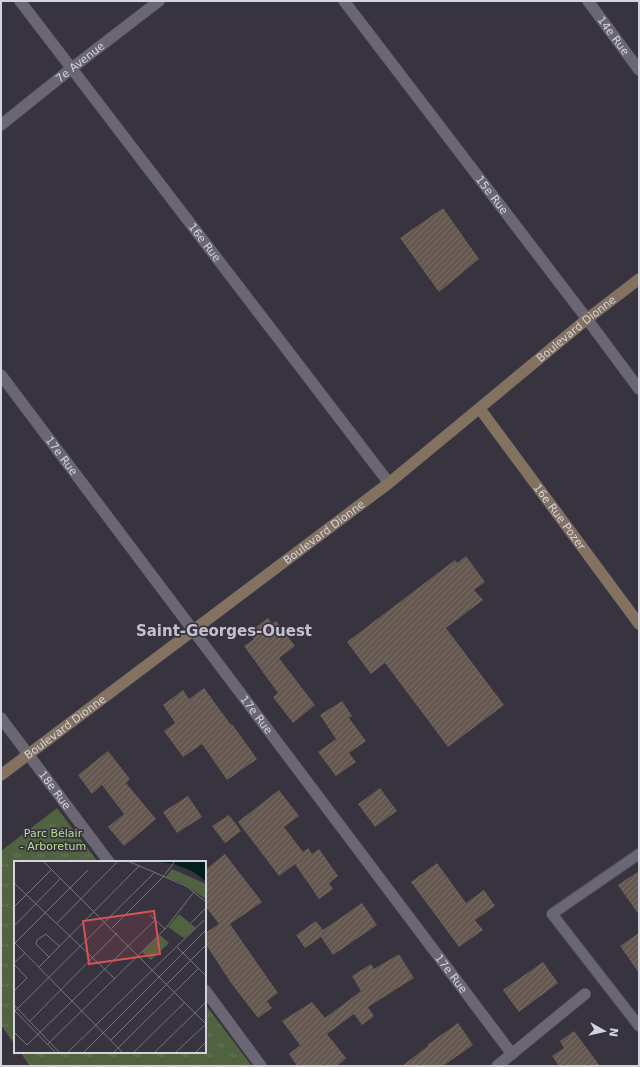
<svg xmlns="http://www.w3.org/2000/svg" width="640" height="1067" font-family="'DejaVu Sans',sans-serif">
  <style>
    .park { fill: url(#park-tufts) }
    .building { fill: url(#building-hatch) }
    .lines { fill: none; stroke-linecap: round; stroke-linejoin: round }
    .service-casing { stroke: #514f59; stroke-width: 12 }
    .minor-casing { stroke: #514f59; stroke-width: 12 }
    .tertiary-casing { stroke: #514f59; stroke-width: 12 }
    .secondary-casing { stroke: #514f59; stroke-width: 12 }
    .service { stroke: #6a6674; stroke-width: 10 }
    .minor { stroke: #6a6674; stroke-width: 11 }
    .tertiary { stroke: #6a6674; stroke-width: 11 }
    .secondary { stroke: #837260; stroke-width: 11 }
    .labels { text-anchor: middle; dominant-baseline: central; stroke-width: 3.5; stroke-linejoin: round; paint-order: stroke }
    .street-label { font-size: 11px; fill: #d5d3db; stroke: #37333f }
    .park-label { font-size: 11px; fill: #b6df8c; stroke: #37333f }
    .district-label { font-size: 15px; font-weight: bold; fill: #c4c0cf; stroke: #37333f }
    .inset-road { fill: none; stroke: #76737d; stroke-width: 1 }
    .view { fill: #d65355; fill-opacity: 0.15; stroke: #d65355; stroke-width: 2 }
    .inset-edge { fill: none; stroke: #d5d3db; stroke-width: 2 }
  </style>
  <defs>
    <pattern id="park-tufts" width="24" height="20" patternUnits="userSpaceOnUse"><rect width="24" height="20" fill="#50623f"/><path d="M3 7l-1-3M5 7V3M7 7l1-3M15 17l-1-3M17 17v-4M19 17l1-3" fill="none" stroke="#68785a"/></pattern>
    <pattern id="building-hatch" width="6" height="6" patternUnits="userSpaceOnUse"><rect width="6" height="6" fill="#655850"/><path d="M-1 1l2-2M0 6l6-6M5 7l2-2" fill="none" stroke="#7a6f69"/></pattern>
  </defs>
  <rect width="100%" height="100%" fill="#37333f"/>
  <!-- park -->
  <g class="park">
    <polygon points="57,808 98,862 15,862 15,1045 1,1025 1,851"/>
    <polygon points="205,1004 252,1066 30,1066 20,1052 205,1052"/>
  </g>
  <!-- building -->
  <g class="building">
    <polygon points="443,208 479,259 439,292 400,238"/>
    <polygon points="466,556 485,582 474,590 483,600 446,628 504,705 448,747 385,663 371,674 347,642 455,560 457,563"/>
    <polygon points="268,618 272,624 276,621 295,646 279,658 315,705 293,723 273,697 278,693 244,646 254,639 249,632"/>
    <polygon points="204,688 231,725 232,724 257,759 227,780 202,744 183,757 164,731 175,723 163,705 183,690 189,699"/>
    <polygon points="342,701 352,716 349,718 366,741 349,753 356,762 336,776 318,752 336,739 320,715"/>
    <polygon points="108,751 130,779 126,783 156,819 124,846 108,827 124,814 102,785 92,794 78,775"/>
    <polygon points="380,788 397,811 375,827 358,804"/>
    <polygon points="279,790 299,816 284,827 303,852 308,848 312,854 319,849 338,876 329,883 333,889 319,899 295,864 279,876 238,822"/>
    <polygon points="188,796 202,817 177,833 163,812"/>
    <polygon points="229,815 241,831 225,843 212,826"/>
    <polygon points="225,854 262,902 230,924 278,993 267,1001 272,1008 258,1018 231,983 205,943 205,933 219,924 205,906 205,870"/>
    <polygon points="437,863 466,903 484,890 495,906 475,920 483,930 459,947 411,882"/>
    <polygon points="639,871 639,915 618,885"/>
    <polygon points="362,903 377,925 333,955 321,937 305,948 296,935 316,921 323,930"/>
    <polygon points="639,933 639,973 620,946"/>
    <polygon points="399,954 414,978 368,1007 374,1016 362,1025 354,1014 327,1034 346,1058 337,1066 297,1066 289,1054 300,1045 282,1021 312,1002 325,1018 361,991 352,976 371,964 374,969"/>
    <polygon points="543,962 558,983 519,1012 503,990"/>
    <polygon points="458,1023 473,1045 443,1066 402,1066 428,1046 427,1045"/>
    <polygon points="574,1031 600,1066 559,1066 552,1056 564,1048 560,1041"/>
  </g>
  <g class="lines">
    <defs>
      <polyline id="service" points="639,854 552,914 639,1026"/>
      <g id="minor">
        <path id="s1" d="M 20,1 L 389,483"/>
        <path id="s2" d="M 344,1 L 587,319 L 639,389"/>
        <path id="s3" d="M 588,1 L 639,70"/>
        <path id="s4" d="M 1,125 L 72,68 L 159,1"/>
        <path id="s5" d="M 1,375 L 512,1054"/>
        <polyline points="497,1066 585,994"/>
      </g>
      <g id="tertiary">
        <path id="s6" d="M 1,718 L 109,862"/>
        <polyline points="205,990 261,1066"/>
      </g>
      <g id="secondary">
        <path id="s7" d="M 480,409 L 639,624"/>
        <path id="s8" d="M 1,775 L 389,483 L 587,319 L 639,279"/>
      </g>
    </defs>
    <!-- service casing -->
    <use href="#service" class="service-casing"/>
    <!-- minor casing -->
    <use href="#minor" class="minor-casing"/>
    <!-- tertiary casing -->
    <use href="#tertiary" class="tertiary-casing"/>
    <!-- secondary casing -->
    <use href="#secondary" class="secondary-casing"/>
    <!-- service -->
    <use href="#service" class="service"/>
    <!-- minor -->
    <use href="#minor" class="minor"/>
    <!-- tertiary -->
    <use href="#tertiary" class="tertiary"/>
    <!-- secondary -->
    <use href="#secondary" class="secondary"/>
  </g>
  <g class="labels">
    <!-- street labels -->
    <g class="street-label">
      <text stroke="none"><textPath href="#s3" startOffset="43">14e Rue</textPath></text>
      <text stroke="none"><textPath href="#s4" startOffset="101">7e Avenue</textPath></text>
      <text stroke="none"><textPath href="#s2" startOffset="244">15e Rue</textPath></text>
      <text stroke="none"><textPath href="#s1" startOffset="304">16e Rue</textPath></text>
      <text stroke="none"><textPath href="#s8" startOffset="728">Boulevard Dionne</textPath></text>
      <text stroke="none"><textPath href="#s5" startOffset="101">17e Rue</textPath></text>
      <text stroke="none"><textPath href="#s7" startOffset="134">16e Rue Pozer</textPath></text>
      <text stroke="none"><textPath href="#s8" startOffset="404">Boulevard Dionne</textPath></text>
      <text stroke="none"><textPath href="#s5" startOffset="425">17e Rue</textPath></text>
      <text stroke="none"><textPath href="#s8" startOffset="80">Boulevard Dionne</textPath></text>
      <text stroke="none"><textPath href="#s6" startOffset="90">18e Rue</textPath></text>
      <text stroke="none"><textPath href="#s5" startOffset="749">17e Rue</textPath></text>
    </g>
    <!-- park labels -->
    <g class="park-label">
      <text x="53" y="833">Parc Bélair<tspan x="53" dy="13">- Arboretum</tspan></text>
    </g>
    <!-- district labels -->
    <g class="district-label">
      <text x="224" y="631">Saint-Georges-Ouest</text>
    </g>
  </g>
  <!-- overview -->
  <g transform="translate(14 861)">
    <rect width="192" height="192" fill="#37333f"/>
    <path d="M 165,53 L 182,67 L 170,77 L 154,66 Z" fill="#50623f"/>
    <path d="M 158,8 L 190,22 L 192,25 L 192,38 L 168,22 L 152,16 ZM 146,74 L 155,82 L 137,99 L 128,91 Z" fill="#50623f"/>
    <path d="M 139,0 L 192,0 L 192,20 L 178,10 L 160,3 Z" fill="#021f1f"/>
    <path class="inset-road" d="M 29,0 L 192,163M 114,0 L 172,25 L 192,41M 0,22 L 101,118M 0,46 L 37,9M 136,54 L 151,68M 43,62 L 104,0M 177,62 L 192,47M 0,65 L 46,18M 98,67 L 149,16 L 161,0M 0,81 L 109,192M 1,82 L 74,9M 163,86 L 192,115M 35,96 L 22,83 L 23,79 L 32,73 L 46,86M 0,102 L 11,92M 0,103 L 13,117 L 0,130M 25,106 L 125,5M 0,144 L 46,192M 0,149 L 42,192M 1,150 L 140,12M 16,160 L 103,72M 0,171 L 13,184 L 141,59M 97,179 L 192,84M 34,183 L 151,68 L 180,31M 53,192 L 190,59M 69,192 L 192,69M 99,192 L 184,108M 119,192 L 170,142M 140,192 L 192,141M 161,192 L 192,163M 181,192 L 192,181"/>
    <path class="view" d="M 140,50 L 146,93 L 75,103 L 69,60 Z"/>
    <rect width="192" height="192" class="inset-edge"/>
  </g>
  <!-- border -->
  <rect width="640" height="1067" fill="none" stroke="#d5d3db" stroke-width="4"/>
  <!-- north arrow -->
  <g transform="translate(604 1031) rotate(98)" stroke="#37333f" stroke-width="3" paint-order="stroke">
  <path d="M0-3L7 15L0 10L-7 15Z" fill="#d5d3db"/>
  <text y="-6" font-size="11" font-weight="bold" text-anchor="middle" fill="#d5d3db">N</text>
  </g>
</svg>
